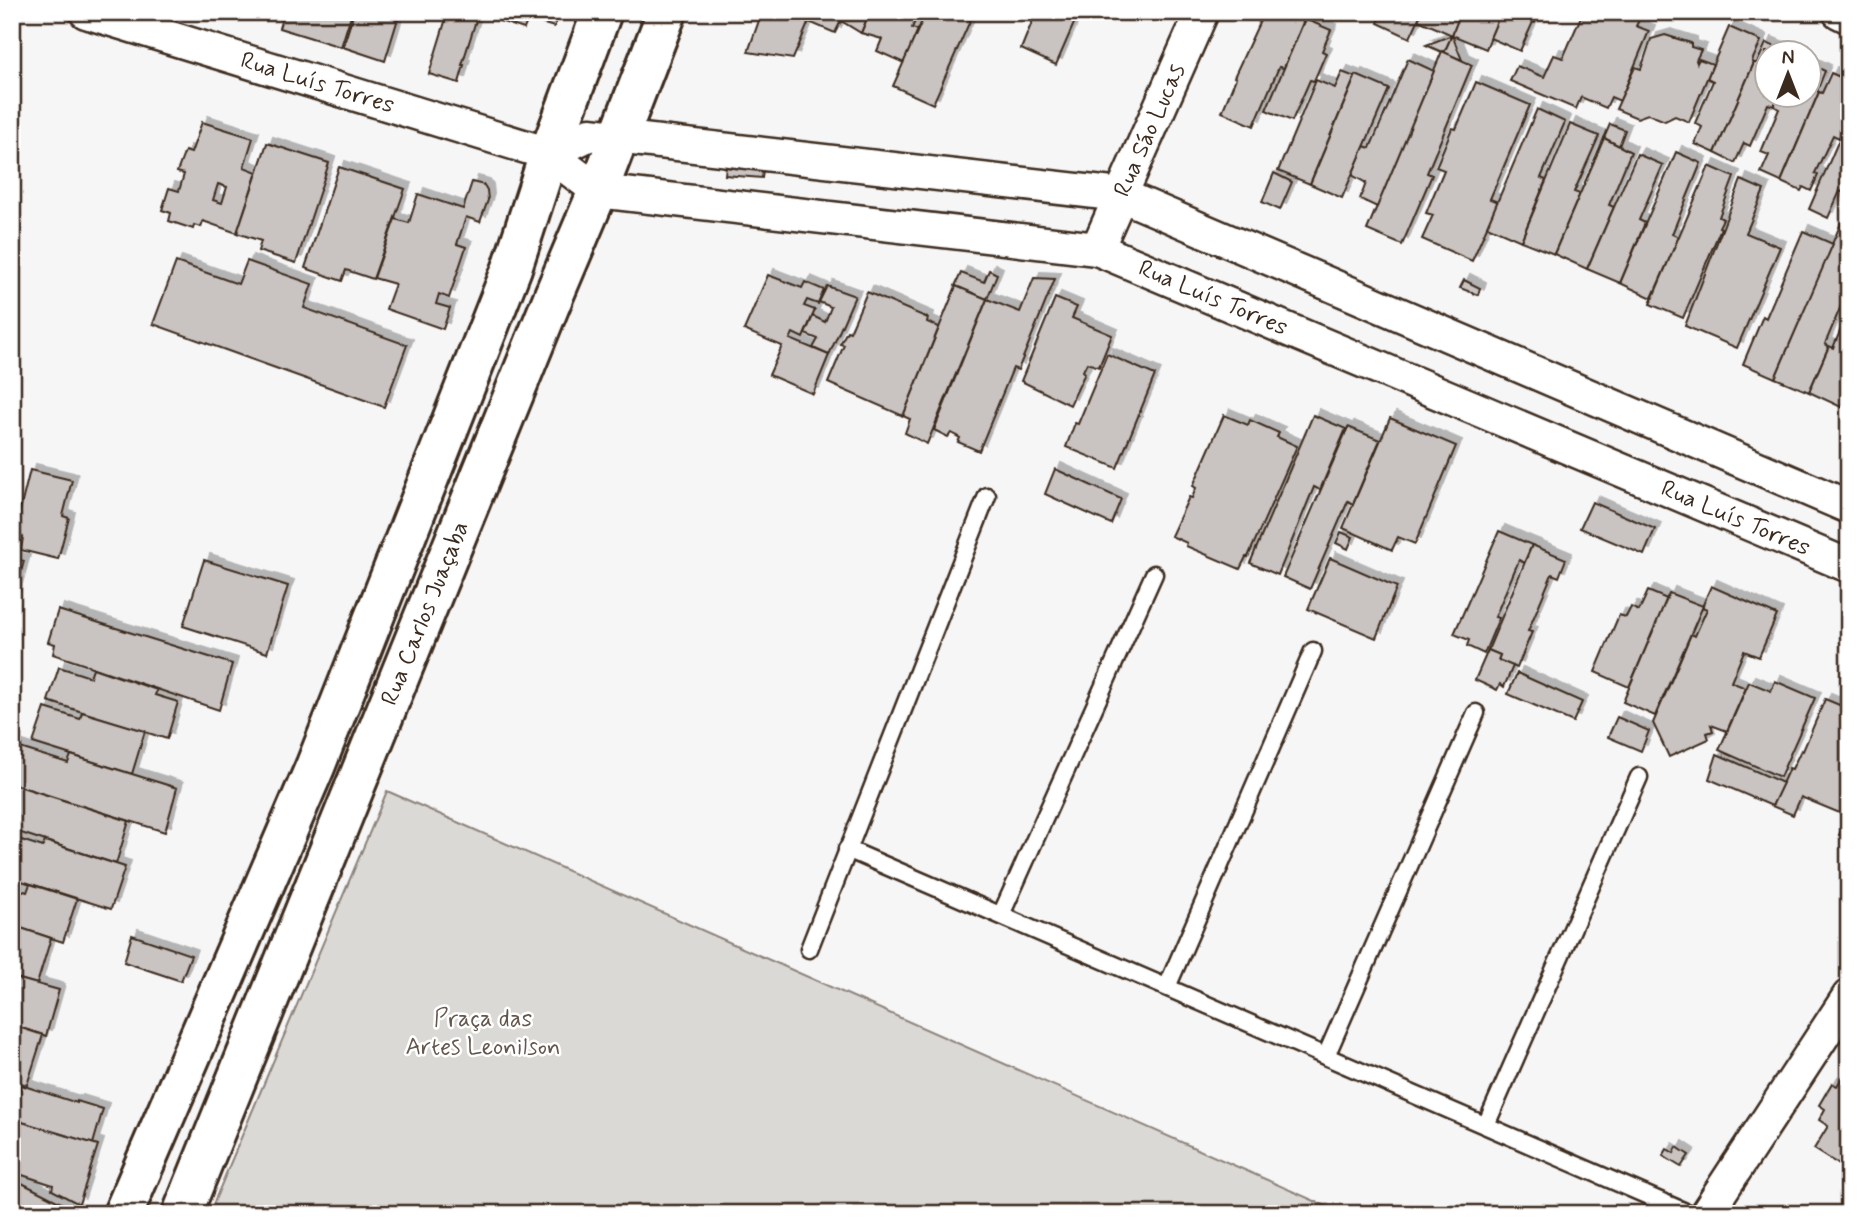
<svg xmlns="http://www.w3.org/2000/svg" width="1861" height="1226" font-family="Mynerve,sans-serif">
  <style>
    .green { fill: #dbd9d6; stroke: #8b827a; stroke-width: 2 }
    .building { fill: #c9c3c1; stroke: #3b2a1e; stroke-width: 2; fill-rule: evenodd; filter: url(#shadow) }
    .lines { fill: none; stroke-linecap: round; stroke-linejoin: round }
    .service-casing { stroke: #3b2a1e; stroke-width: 21 }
    .minor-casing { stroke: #3b2a1e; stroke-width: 37 }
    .tertiary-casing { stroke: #3b2a1e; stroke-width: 44 }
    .service { stroke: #fff; stroke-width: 16 }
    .minor { stroke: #fff; stroke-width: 32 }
    .tertiary { stroke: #fff; stroke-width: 38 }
    .labels { text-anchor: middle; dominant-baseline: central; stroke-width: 5; stroke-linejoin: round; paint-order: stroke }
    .street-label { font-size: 24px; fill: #3b2a1e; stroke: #fff }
    .park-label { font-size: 24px; fill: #63564c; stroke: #fff }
  </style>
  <defs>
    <filter id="shadow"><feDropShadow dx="6" dy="-6" stdDeviation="0" flood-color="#0004"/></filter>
  </defs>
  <rect width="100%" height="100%" fill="#f7f6f6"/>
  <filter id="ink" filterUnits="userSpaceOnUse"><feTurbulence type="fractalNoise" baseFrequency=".0143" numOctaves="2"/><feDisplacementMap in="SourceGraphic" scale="14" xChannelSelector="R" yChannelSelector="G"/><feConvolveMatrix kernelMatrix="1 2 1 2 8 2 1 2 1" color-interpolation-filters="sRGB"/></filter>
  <g filter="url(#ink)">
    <!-- green -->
    <polygon class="green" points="387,791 1344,1214 209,1214"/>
    <!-- building -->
    <g class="building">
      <polygon points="284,12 352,12 341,47 279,28"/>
      <polygon points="354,12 400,12 385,61 343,47"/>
      <polygon points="448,12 560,12 554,27 528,19 524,29 478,14 462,65 464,65 459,83 429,74"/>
      <polygon points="762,12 813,12 793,59 748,52"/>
      <polygon points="813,12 870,12 861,33 841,21 835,33 809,22"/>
      <polygon points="870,12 919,12 912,28 918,30 904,63 877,51 882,39 861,33"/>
      <polygon points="926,12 974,12 933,104 893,86"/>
      <polygon points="1036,12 1079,12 1056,65 1021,49"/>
      <polygon points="1264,12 1307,13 1284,68 1279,67 1254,126 1222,112 1236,78 1234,77"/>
      <polygon points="1382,12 1422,12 1410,38 1378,23"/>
      <polygon points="1422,12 1461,12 1452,35 1418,20"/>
      <polygon points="1461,12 1501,12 1486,49 1452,35"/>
      <polygon points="1501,12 1540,12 1535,23 1533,22 1520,51 1490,38"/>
      <polygon points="1583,12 1620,12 1639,20 1636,26 1649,31 1620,101 1611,97 1606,108 1581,97 1576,109 1510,81 1517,66 1544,77 1554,55 1563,58"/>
      <polygon points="1305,19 1331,30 1322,51 1326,53 1314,81 1310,80 1292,121 1266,110"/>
      <polygon points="1729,27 1761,41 1752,61 1754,63 1715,153 1695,144 1702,127 1695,123 1713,81 1707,78"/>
      <polygon points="1452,35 1444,53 1426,45"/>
      <polygon points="1452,35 1462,60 1444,53"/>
      <polygon points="1665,35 1691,43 1691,47 1701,50 1696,60 1697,63 1699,59 1713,64 1689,122 1675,116 1665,121 1648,114 1637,118 1616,109 1635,67 1641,69 1651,39"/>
      <polygon points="1766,43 1788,52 1766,52 1766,94 1779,94 1774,106 1768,104 1750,146 1744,143 1735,163 1715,153 1754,63 1757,63"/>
      <polygon points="1442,51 1472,65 1427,173 1432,175 1402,245 1367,230"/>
      <polygon points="1408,59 1434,71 1377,207 1360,199 1366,183 1352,175 1364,146 1370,148"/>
      <polygon points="1808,63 1825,71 1817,91 1819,92 1781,182 1761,173 1769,155 1761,152 1779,109 1774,106 1779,94 1808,94"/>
      <polygon points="1342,72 1355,77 1310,184 1278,171 1316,80 1335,88"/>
      <polygon points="1831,73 1849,81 1849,116 1839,138 1833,135 1815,173 1818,175 1811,191 1803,187 1801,191 1781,182 1819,92 1822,93"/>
      <polygon points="1356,75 1389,89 1342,198 1310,184"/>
      <polygon points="1476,82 1530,105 1490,199 1498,202 1472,261 1422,239 1433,215 1426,213 1444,170 1436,167 1452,128 1456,129"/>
      <polygon points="1537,109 1565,122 1541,178 1546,180 1521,241 1487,226"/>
      <polygon points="1847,121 1849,122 1849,195 1840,191 1828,218 1809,209"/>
      <path d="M 202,122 L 253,138 L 244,167 L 257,172 L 237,233 L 203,221 L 201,227 L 194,225 L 193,229 L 169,221 L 171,213 L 162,210 L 169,188 L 179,191 L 184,174 L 177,172 L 185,151 L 191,153 ZM 218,184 L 227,187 L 222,203 L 213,200 Z"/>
      <polygon points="1570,124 1599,136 1574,192 1580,194 1554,254 1521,241"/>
      <polygon points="1610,124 1625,130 1619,146 1604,138"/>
      <polygon points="1604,138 1631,152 1609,205 1614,207 1587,269 1554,254"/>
      <polygon points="267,143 329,163 296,263 258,251 261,241 237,233"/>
      <polygon points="1676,152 1701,163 1672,234 1679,237 1652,298 1620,283"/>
      <polygon points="1637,154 1663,165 1639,220 1645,223 1620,283 1587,269"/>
      <polygon points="727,157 764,161 762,178 725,175"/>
      <polygon points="1709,166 1734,177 1719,217 1723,219 1719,227 1721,228 1683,318 1650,304"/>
      <polygon points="339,167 405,189 373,279 346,270 342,281 305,268"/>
      <polygon points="1274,173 1292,182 1280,210 1262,202"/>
      <polygon points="1741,180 1764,190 1746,233 1780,247 1737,348 1685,326"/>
      <polygon points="472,182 484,185 487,190 488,200 480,222 466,217 457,244 466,247 449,298 439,294 436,304 450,308 443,329 386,309 395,284 374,278 395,219 409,223 418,194 463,209"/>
      <polygon points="1841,223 1849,227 1849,287 1825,344 1829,346 1809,392 1775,378"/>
      <polygon points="1803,231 1833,244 1775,378 1743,364 1763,316 1766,318"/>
      <polygon points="247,261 312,284 304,308 407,345 384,407 153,324 176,262 238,284"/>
      <polygon points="989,270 997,274 987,299 955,286 961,273 984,282"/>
      <polygon points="768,275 802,288 805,282 824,290 818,304 807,300 804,306 815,310 803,338 793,333 790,339 829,355 813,394 769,375 782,346 744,330"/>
      <polygon points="1034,278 1055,279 1018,370 1013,368 979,451 958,442 960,438 951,433 948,437 934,430 987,299 1020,312"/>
      <polygon points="1464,280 1480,288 1478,295 1460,288"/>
      <polygon points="827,286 855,296 829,355 813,348 818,339 805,334 813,316 825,322 831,307 819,302"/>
      <polygon points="956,286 987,299 927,444 905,433 910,419 903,416"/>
      <polygon points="867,292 928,318 927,322 939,327 903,416 828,383 844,345 840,344 847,331 850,332"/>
      <polygon points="1055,298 1077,307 1072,318 1112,335 1099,367 1087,363 1083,371 1085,373 1070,405 1021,381"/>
      <polygon points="1849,310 1849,390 1841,407 1809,392 1829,346 1833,348"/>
      <polygon points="1107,354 1155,375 1117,468 1066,447 1075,423 1078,424"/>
      <polygon points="1849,390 1849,410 1841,407"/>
      <polygon points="1224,415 1248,425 1250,420 1279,433 1277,437 1297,446 1248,557 1246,557 1240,569 1186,546 1187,543 1171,536 1189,497 1192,498 1196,488 1193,486"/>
      <polygon points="1313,415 1346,429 1320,490 1314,487 1278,575 1250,563"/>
      <polygon points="1390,418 1456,446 1415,544 1398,537 1392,550 1343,528"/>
      <polygon points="1348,427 1380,440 1353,504 1348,501 1310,589 1283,577"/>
      <polygon points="1055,469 1121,499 1111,524 1045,494"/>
      <polygon points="30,470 72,480 63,516 69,518 58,559 21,550 23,537 14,534"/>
      <polygon points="1592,502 1655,529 1644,555 1580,528"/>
      <polygon points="1499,531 1532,545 1524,563 1519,560 1495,617 1499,618 1484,654 1467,646 1469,640 1454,634"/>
      <polygon points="1341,532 1353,537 1348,549 1336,543"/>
      <polygon points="1532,545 1566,559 1559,577 1552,574 1528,631 1532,632 1517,668 1498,660 1500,655 1488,650"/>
      <polygon points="12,558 24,561 14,597 12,597"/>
      <polygon points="1330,558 1397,587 1376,638 1308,609"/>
      <polygon points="204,560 288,586 267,653 183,626"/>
      <polygon points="1711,586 1777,615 1759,657 1744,651 1731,682 1746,688 1727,731 1711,725 1713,731 1707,733 1709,739 1669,757 1653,723 1691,634 1695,636 1707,609 1702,607"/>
      <polygon points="1648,591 1667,599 1629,687 1595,672 1619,615 1626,617 1631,607 1639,611"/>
      <polygon points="1669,593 1703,606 1655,716 1623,702"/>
      <polygon points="58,610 232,664 219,710 53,654 55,644 48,642"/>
      <polygon points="1488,650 1500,655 1498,660 1513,666 1504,687 1500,684 1497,690 1475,680"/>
      <polygon points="59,667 90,677 93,668 157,690 155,695 178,702 167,739 48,701"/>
      <polygon points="1517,673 1582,702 1573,722 1508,694"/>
      <polygon points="1775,681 1815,698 1780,777 1719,750 1749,682 1771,691"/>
      <polygon points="1825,699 1849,709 1849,813 1847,816 1801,797 1793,815 1772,806 1789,768 1792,769 1801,750 1803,751"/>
      <polygon points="45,708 80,719 82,712 145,731 132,774 33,743"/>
      <polygon points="1617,717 1649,731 1641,751 1608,737"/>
      <polygon points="17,747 68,763 71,755 177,788 165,832 12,784 12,761"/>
      <polygon points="1717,754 1783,783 1772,806 1709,779"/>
      <polygon points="12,784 129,821 116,864 12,830"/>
      <polygon points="1849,813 1849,839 1839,835"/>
      <polygon points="12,837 43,847 45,841 48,842 125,867 111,909 12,878"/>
      <polygon points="30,884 77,899 63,942 17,927 20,917 14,915 12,919 12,887 27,892"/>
      <polygon points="12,925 51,938 37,984 12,977"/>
      <polygon points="132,935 191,955 181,981 124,962"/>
      <polygon points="12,977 59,990 46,1036 12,1025"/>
      <polygon points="12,1025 43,1035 27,1085 12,1080"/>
      <polygon points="1849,1067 1849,1171 1814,1149 1828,1126 1819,1120 1825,1109 1819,1105 1832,1083 1837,1086"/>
      <polygon points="21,1085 77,1103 77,1101 103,1109 93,1144 12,1119 12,1100 17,1101"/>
      <polygon points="12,1119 98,1145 79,1204 52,1190 53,1185 13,1172 12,1174"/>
      <polygon points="1677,1147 1689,1155 1681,1167 1663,1156 1667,1149 1674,1153"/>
      <polygon points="12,1178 67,1206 63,1214 12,1214"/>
    </g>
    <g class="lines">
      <defs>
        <g id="service">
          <polyline points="847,849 1690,1214"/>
          <polyline points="1001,915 1154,574"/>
          <polyline points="809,949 987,496"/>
          <polyline points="1167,987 1313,651"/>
          <polyline points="1326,1056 1476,713"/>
          <polyline points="1486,1125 1639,777"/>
        </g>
        <g id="minor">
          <path id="s1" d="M 86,12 L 549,154 L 598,191 L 1097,249 L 1849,566"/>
          <polyline points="1839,12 1849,17"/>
          <polyline points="549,154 590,134 1121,195 1849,507"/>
          <path id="s2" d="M 1097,249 L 1202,12"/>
          <polyline points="1706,1214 1849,996"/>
        </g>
        <g id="tertiary">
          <polyline points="123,1214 315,767 512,268 549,154 602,12"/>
          <path id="s3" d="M 182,1214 L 554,295 L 598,191 L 667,12"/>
        </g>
      </defs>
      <!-- service casing -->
      <use href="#service" class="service-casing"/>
      <!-- minor casing -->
      <use href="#minor" class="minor-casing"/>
      <!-- tertiary casing -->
      <use href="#tertiary" class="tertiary-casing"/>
      <!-- service -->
      <use href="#service" class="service"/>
      <!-- minor -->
      <use href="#minor" class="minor"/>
      <!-- tertiary -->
      <use href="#tertiary" class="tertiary"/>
    </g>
  </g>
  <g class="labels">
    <!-- street labels -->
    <g class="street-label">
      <text stroke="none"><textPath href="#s1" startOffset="242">Rua Luís Torres</textPath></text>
      <text stroke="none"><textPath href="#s2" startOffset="130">Rua Sáo Lucas</textPath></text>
      <text stroke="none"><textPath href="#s1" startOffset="1174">Rua Luís Torres</textPath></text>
      <text stroke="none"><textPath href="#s1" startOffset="1741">Rua Luís Torres</textPath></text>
      <text stroke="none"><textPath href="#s3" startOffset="648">Rua Carlos Juaçaba</textPath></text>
    </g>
    <!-- park labels -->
    <g class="park-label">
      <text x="483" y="1019">Praça das<tspan x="483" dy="28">Artes Leonilson</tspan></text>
    </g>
  </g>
  <!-- margin -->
  <rect width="1861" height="1226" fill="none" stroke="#fff" stroke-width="42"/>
  <rect x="21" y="21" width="1819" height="1184" fill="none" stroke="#3b2a1e" stroke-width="2.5" filter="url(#ink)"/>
  <!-- north arrow -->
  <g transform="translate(1788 74)"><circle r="33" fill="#ffffff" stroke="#b1aaa5" stroke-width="2"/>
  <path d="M0-5L12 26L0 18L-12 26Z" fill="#3b2a1e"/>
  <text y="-10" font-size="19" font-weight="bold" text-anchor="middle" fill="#3b2a1e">N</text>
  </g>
</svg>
